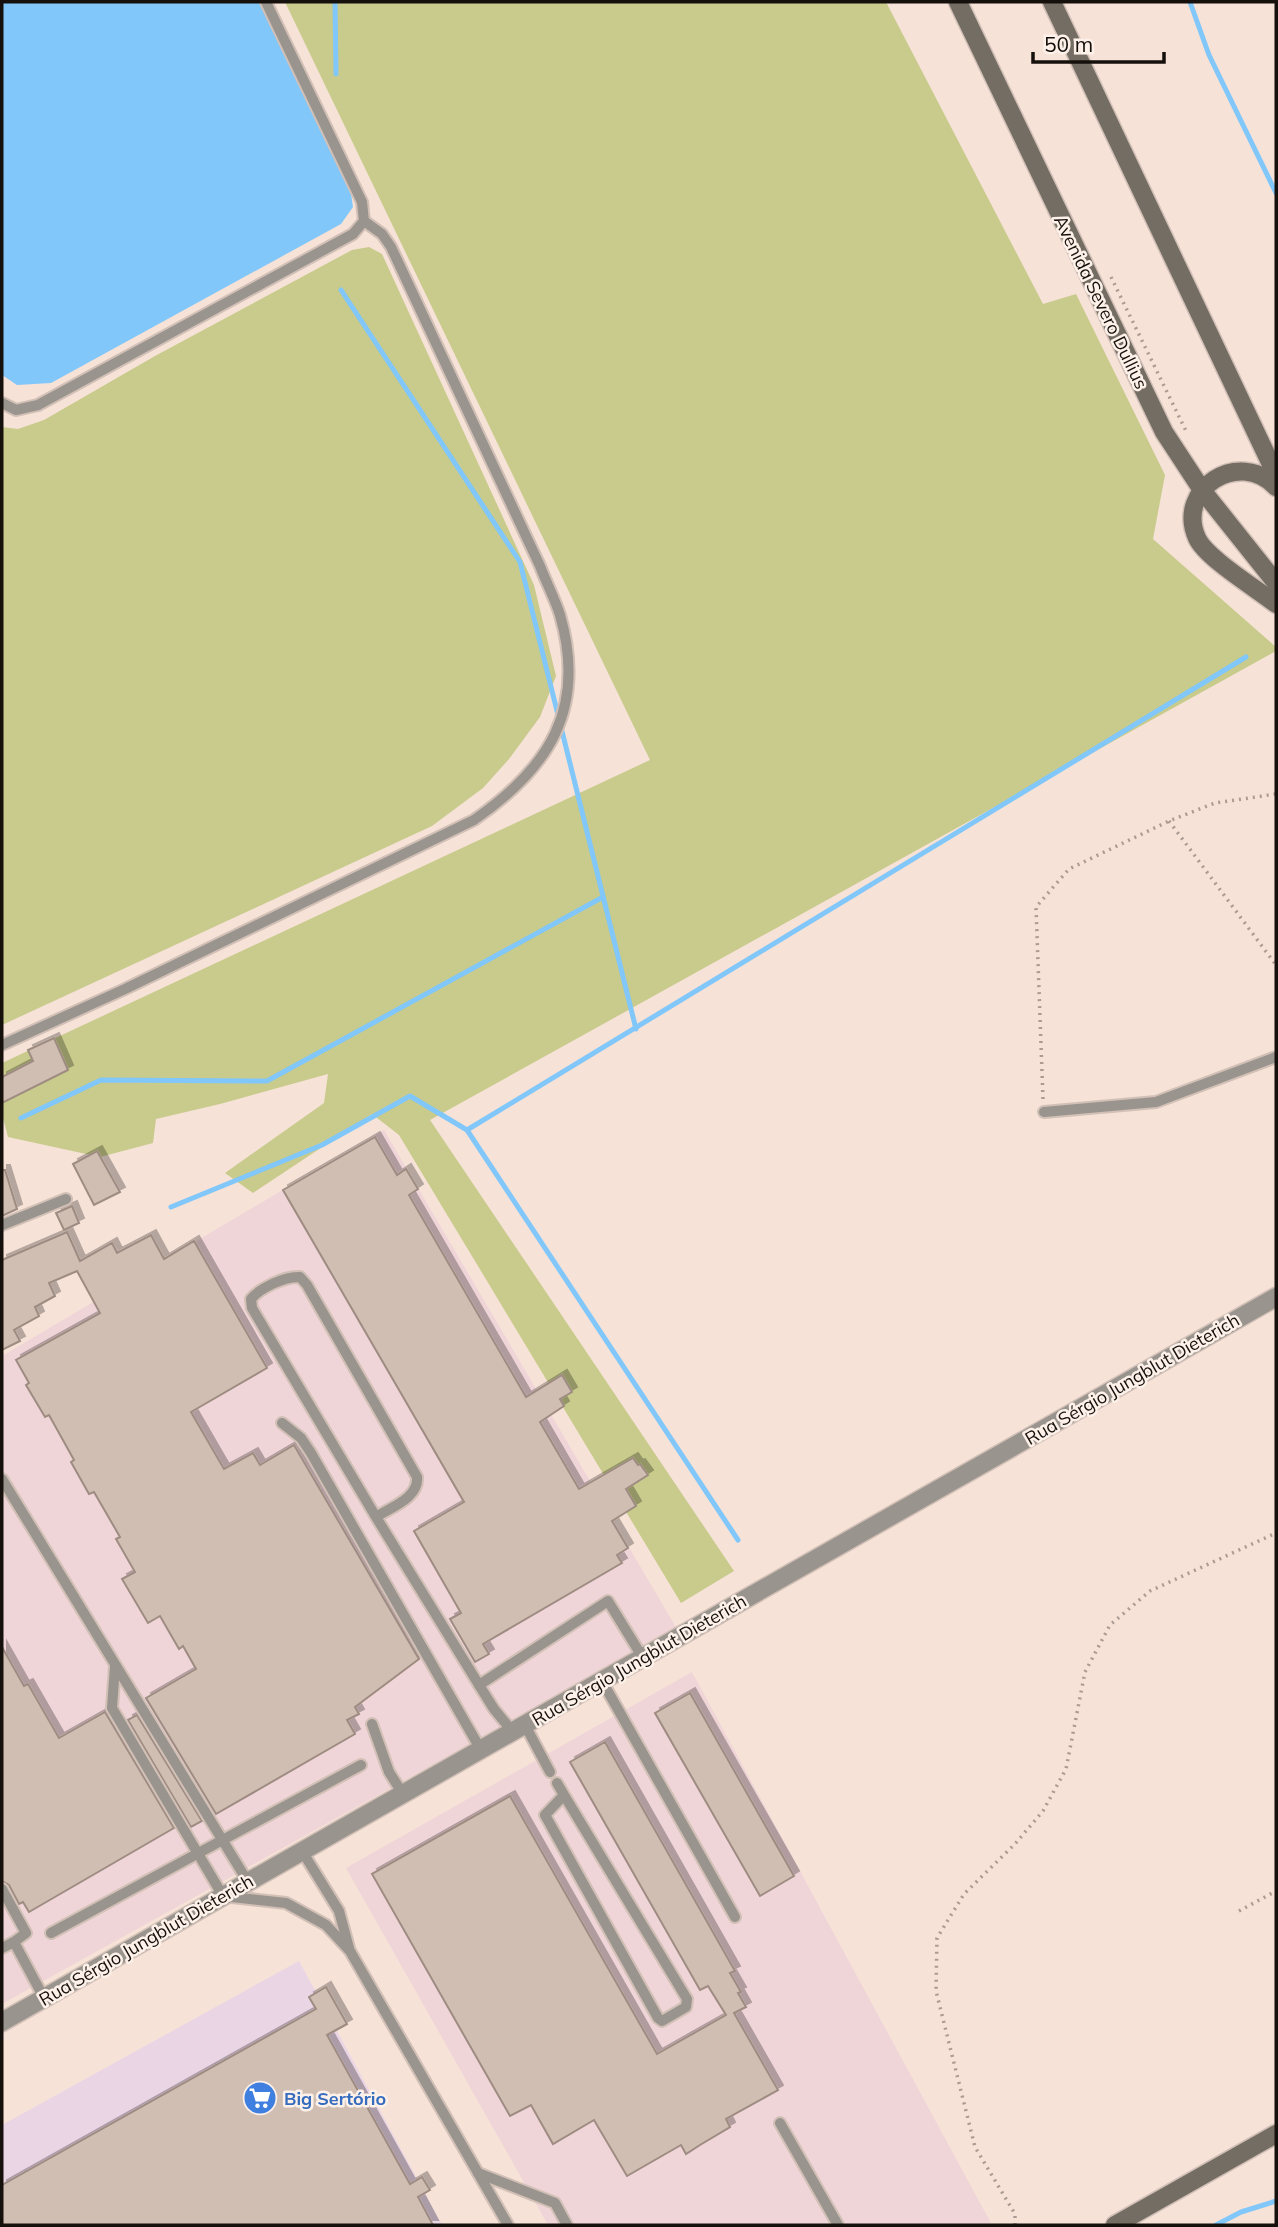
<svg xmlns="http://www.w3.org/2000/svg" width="1278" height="2227" font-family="Mulish,sans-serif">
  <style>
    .commercial { fill: #ead5e5 }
    .industrial { fill: #f0d5d8 }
    .green { fill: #c8cb8b }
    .water { fill: #81c7fa }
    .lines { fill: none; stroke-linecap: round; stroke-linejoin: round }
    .stream { stroke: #81c7fa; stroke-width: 5 }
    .building { fill: #d1beb3; stroke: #9e8c82; stroke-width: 2; filter: url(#shadow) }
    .service-casing { stroke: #d2c0b7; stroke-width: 14 }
    .tertiary-casing { stroke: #d2c0b7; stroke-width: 21 }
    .secondary-casing { stroke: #d2c0b7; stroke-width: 21 }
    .path { stroke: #ab9b93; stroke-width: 3.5; stroke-dasharray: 2 5; stroke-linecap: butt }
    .service { stroke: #99948d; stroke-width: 10 }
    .tertiary { stroke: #99948d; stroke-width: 18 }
    .secondary { stroke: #746d63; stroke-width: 18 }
    .labels { text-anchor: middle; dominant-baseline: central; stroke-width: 5; stroke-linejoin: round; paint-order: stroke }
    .street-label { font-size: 18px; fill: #16100c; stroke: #fdf1ea }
    .shop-label { font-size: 18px; font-weight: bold; fill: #366cbe; stroke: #fdf1ea; text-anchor: start }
  </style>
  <defs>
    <filter id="shadow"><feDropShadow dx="5" dy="-5" stdDeviation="0" flood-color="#0004"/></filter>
  </defs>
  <rect width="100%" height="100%" fill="#f6e2d7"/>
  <!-- commercial -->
  <polygon class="commercial" points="299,1961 442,2225 2,2225 2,2125"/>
  <!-- industrial -->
  <g class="industrial">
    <polygon points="384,1130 677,1629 2,2004 2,1356"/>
    <polygon points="692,1672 992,2225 548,2225 346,1868"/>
  </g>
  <!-- green -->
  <g class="green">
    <polygon points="285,2 886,2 1043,304 1076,294 1165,475 1153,539 1276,647 1276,651 430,1120 734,1571 681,1603 399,1135 372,1114 253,1193 225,1173 324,1103 328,1074 220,1104 156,1119 153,1143 100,1157 8,1137 2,1114 2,1063 650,760"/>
    <polygon points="369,247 382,254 534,585 556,676 540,717 509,759 483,788 432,826 2,1025 2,427 18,429 44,420 155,356 352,250"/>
  </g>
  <!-- water -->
  <polygon class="water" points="2,2 261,2 350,186 353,207 341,224 51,383 17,385 2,375"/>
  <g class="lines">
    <!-- stream -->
    <g class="stream">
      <polyline points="335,2 336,74"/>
      <polyline points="1190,2 1209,55 1276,193"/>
      <polyline points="341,290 520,562 636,1029"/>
      <polyline points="21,1118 101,1080 267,1081 603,897"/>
      <polyline points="171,1207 322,1145 410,1096 467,1130"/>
      <polyline points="738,1540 467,1130 1246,657"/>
      <polyline points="1216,2225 1241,2212 1276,2201"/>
    </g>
  </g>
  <!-- building -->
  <g class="building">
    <polygon points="54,1038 68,1070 2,1103 2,1077 33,1061 28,1050"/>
    <polygon points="375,1137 397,1175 406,1169 418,1189 409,1195 526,1397 562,1375 572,1392 560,1399 564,1406 540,1422 579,1489 633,1458 638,1465 640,1464 648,1475 626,1489 636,1506 612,1521 628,1548 617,1555 622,1563 483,1644 489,1654 475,1662 450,1619 461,1613 414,1531 464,1502 283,1190"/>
    <polygon points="97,1151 120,1192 94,1205 73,1164"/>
    <polygon points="2,1170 5,1170 17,1209 2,1216"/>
    <polygon points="72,1206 79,1223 64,1230 56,1213"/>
    <polygon points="67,1232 80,1261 112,1243 117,1253 151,1235 164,1259 194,1241 267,1368 191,1412 224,1469 253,1453 260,1465 294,1445 419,1659 355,1707 359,1714 347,1720 355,1734 216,1814 146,1698 196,1669 183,1646 179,1649 160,1616 148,1623 122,1579 135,1572 116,1539 120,1537 94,1492 89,1494 71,1462 74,1460 49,1415 45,1417 26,1385 29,1383 16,1360 100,1313 77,1271 49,1283 55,1296 35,1307 39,1316 14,1330 20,1341 2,1350 2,1260"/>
    <polygon points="2,1647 24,1686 28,1684 59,1738 105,1712 174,1828 29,1912 23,1902 19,1904 9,1885 2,1881"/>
    <polygon points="690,1693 794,1876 760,1896 655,1713"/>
    <polygon points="137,1715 202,1821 191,1827 128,1720"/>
    <polygon points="605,1742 735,1971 730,1973 741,1992 738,1993 746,2007 734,2013 778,2090 726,2119 730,2127 700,2145 686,2154 681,2145 627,2176 594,2120 553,2144 531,2105 510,2116 372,1874 510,1796 657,2054 726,2015 708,1986 700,1990 570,1762"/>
    <polygon points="326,1987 347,2024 327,2035 410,2184 422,2177 430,2190 418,2197 433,2225 2,2225 2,2185 316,2009 309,1997"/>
  </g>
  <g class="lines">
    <defs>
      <g id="service">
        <polyline points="2,403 16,410 38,405 353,234 364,221 362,202 266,2"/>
        <path d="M 2,1045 L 125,989 L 474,820 C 549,768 587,709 560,615 C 555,599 546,582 540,566 L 391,247 L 382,234 L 364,221"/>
        <polyline points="1044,1112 1156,1102 1276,1057"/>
        <polyline points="2,1225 66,1199"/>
        <polyline points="282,1423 301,1438 311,1453 481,1750"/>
        <polyline points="2,1479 248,1882"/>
        <path d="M 376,1517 C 391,1507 419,1498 417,1477 L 307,1285 L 300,1277 C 285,1276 260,1288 251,1299 L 252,1308 L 376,1517 L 479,1685 L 494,1709 L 513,1732"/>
        <polyline points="115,1666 112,1708 223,1896 286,1903 326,1925 350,1951 508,2225"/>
        <polyline points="602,1681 735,1917"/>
        <polyline points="479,1685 608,1601 643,1658"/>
        <polyline points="372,1724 389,1772 403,1794"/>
        <polyline points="525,1725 550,1772"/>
        <polyline points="557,1783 564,1795 687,1999 686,2007 662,2021 658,2018 545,1815 564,1795"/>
        <polyline points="302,1851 339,1911 349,1948"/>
        <polyline points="2,1889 26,1933 14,1942"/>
        <polyline points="51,1933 361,1765"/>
        <polyline points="2,1948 14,1942 44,1998"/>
        <polyline points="780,2123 838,2225"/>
        <polyline points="478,2173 555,2203 567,2225"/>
      </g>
      <polyline id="tertiary" points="2,2022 1276,1297"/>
      <g id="secondary">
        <polyline points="958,2 1164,432 1202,490 1276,583"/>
        <polyline points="1052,2 1276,475"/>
        <path d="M 1276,487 C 1239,448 1175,489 1197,538 C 1206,558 1257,589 1276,604"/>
        <polyline points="1115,2225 1276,2134"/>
      </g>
    </defs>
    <!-- service casing -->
    <use href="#service" class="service-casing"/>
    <!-- tertiary casing -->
    <use href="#tertiary" class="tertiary-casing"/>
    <!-- secondary casing -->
    <use href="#secondary" class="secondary-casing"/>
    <!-- path -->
    <g class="path">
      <polyline points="1111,277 1186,431"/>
      <polyline points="1169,821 1276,965"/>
      <polyline points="1043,1099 1036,907 1069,869 1169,821 1215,803 1276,794"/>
      <polyline points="1239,1911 1276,1891"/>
      <polyline points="1015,2225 1015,2214 975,2147 936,1991 937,1938 964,1894 1015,1844 1043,1811 1066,1769 1085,1672 1110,1625 1150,1591 1276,1533"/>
    </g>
    <!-- service -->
    <use href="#service" class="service"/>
    <!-- tertiary -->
    <use href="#tertiary" class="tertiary"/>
    <!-- secondary -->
    <use href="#secondary" class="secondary"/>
  </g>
  <!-- icons -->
  <defs>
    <symbol id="supermarket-disc" viewBox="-11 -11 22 22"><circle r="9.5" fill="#3f7fe0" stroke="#fdf1ea"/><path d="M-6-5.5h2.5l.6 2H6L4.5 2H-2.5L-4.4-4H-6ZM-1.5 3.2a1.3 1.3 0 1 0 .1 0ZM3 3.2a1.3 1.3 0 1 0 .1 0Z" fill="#fff"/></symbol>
  </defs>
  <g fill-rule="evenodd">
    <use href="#supermarket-disc" x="241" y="2079" width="38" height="38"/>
  </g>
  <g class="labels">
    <!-- street labels -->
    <g class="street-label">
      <text transform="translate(1101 302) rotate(64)">Avenida Severo Dullius</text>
      <text transform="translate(1132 1379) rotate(-30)">Rua Sérgio Jungblut Dieterich</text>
      <text transform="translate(639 1660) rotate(-30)">Rua Sérgio Jungblut Dieterich</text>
      <text transform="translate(146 1940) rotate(-30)">Rua Sérgio Jungblut Dieterich</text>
    </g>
    <!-- shop labels -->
    <g class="shop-label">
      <text x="284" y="2098">Big Sertório</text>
    </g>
  </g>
  <!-- border -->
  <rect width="1278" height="2227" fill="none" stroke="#16100c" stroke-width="7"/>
  <!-- scale -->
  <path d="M1033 52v10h131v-10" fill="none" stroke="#16100c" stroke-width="3.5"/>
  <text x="1044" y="52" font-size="21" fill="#16100c" stroke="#fdf1ea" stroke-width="5" paint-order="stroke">50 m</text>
</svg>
